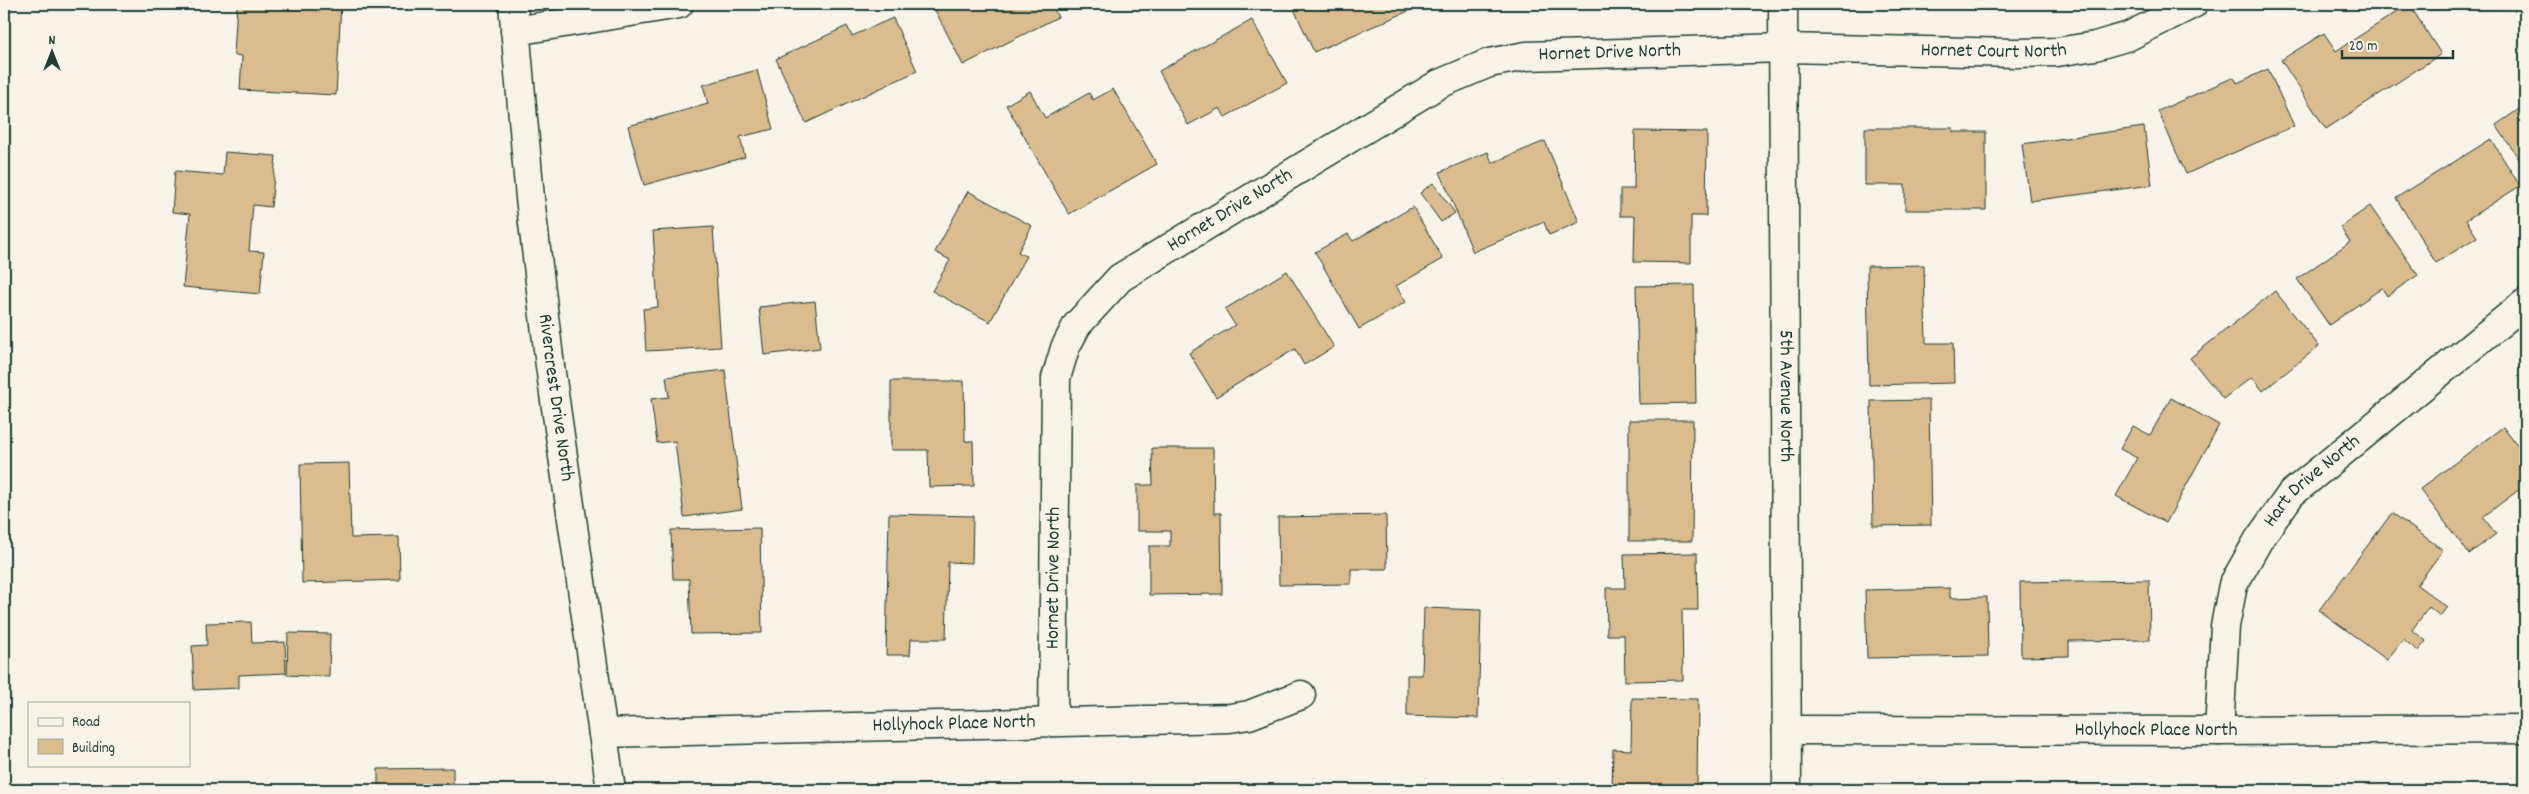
<svg xmlns="http://www.w3.org/2000/svg" width="2529" height="794" font-family="Dekko,sans-serif">
  <style>
    .building { fill: #dabc8e; stroke: #1f3d34 }
    .lines { fill: none; stroke-linecap: round; stroke-linejoin: round }
    .minor-casing { stroke: #1f3d34; stroke-width: 31 }
    .minor { stroke: #f7f3e8; stroke-width: 28 }
    .labels { text-anchor: middle; dominant-baseline: central; stroke-width: 4; stroke-linejoin: round; paint-order: stroke }
    .street-label { font-size: 20px; fill: #1f3d34; stroke: #f7f3e8 }
  </style>
  <rect width="100%" height="100%" fill="#f7f3e8"/>
  <filter id="ink" filterUnits="userSpaceOnUse"><feTurbulence type="fractalNoise" baseFrequency=".02" numOctaves="2"/><feDisplacementMap in="SourceGraphic" scale="10" xChannelSelector="R" yChannelSelector="G"/><feConvolveMatrix kernelMatrix="1 2 1 2 8 2 1 2 1" color-interpolation-filters="sRGB"/></filter>
  <g filter="url(#ink)">
    <!-- building -->
    <g class="building">
      <polygon points="237,4 341,4 336,95 240,90 242,56 234,55"/>
      <polygon points="932,4 1051,4 1058,17 963,65"/>
      <polygon points="1306,4 1416,4 1418,7 1314,52 1294,9"/>
      <polygon points="2409,4 2441,54 2326,129 2281,60 2324,33 2336,51"/>
      <polygon points="2429,4 2515,4 2515,8 2429,10"/>
      <polygon points="893,18 917,71 806,123 776,59 847,26 852,36"/>
      <polygon points="1252,20 1287,83 1225,117 1220,108 1188,125 1159,71"/>
      <polygon points="2268,69 2294,126 2186,174 2158,111 2234,77 2237,83"/>
      <polygon points="757,70 773,129 740,137 745,157 644,185 628,126 708,104 703,85"/>
      <polygon points="1113,89 1157,164 1069,214 1006,105 1030,91 1045,118 1089,93 1093,100"/>
      <polygon points="2525,105 2525,168 2496,125"/>
      <polygon points="2144,127 2152,185 2030,201 2022,144"/>
      <polygon points="1865,128 1953,128 1953,132 1986,132 1986,210 1905,210 1905,185 1865,185"/>
      <polygon points="1635,131 1707,132 1706,216 1691,216 1691,263 1634,262 1635,216 1620,216 1620,189 1634,189"/>
      <polygon points="2491,139 2520,186 2466,220 2477,237 2436,263 2396,198"/>
      <polygon points="1545,141 1579,222 1549,235 1544,222 1473,252 1440,172 1488,152 1492,163"/>
      <polygon points="225,152 276,156 271,207 253,205 249,251 264,252 260,294 183,287 190,214 172,212 175,171 223,175"/>
      <polygon points="1433,183 1455,213 1441,222 1420,193"/>
      <polygon points="968,191 1032,226 1018,252 1026,256 990,322 932,291 950,260 935,252"/>
      <polygon points="2370,206 2418,275 2387,296 2382,288 2329,325 2297,279 2350,242 2340,227"/>
      <polygon points="1413,207 1443,259 1396,286 1406,302 1359,329 1315,252 1348,234 1353,241"/>
      <polygon points="713,227 721,347 646,351 643,309 658,307 653,231"/>
      <polygon points="1924,265 1926,343 1953,343 1954,383 1869,385 1867,266"/>
      <polygon points="1287,271 1334,347 1304,365 1295,349 1216,397 1189,353 1235,325 1225,309"/>
      <polygon points="1694,285 1696,403 1639,404 1636,286"/>
      <polygon points="2275,291 2319,346 2263,391 2252,377 2223,399 2190,358"/>
      <polygon points="815,301 820,348 764,355 759,307"/>
      <polygon points="725,370 742,509 684,517 675,441 657,443 651,399 669,397 666,377"/>
      <polygon points="891,381 964,381 965,441 973,441 974,486 929,487 928,450 891,450"/>
      <polygon points="2171,398 2219,425 2166,523 2116,496 2137,458 2120,449 2133,426 2150,435"/>
      <polygon points="1929,400 1931,525 1873,526 1871,401"/>
      <polygon points="2525,414 2525,433 2516,421"/>
      <polygon points="1629,420 1693,420 1692,541 1629,541"/>
      <polygon points="2503,427 2525,456 2525,485 2483,517 2496,534 2469,554 2420,489"/>
      <polygon points="1152,448 1213,448 1214,513 1221,513 1222,594 1149,595 1149,546 1170,546 1170,531 1137,531 1137,485 1153,485"/>
      <polygon points="349,463 351,538 399,537 400,580 302,583 300,464"/>
      <polygon points="2392,513 2443,550 2417,585 2447,607 2440,616 2429,607 2412,630 2426,641 2418,651 2403,639 2387,660 2319,610"/>
      <polygon points="889,514 973,516 972,563 948,562 946,639 911,639 910,655 886,655"/>
      <polygon points="1386,515 1387,569 1351,569 1351,584 1279,585 1278,517"/>
      <polygon points="760,528 762,633 691,634 689,579 673,579 671,530"/>
      <polygon points="1697,553 1698,610 1682,610 1683,680 1625,681 1624,635 1607,635 1606,588 1625,588 1624,554"/>
      <polygon points="2149,580 2150,640 2069,641 2069,656 2021,657 2020,582"/>
      <polygon points="1950,588 1950,598 1987,597 1988,656 1867,658 1865,590"/>
      <rect x="2521" y="606" width="4" height="47"/>
      <polygon points="1424,608 1481,610 1478,718 1407,716 1407,675 1422,675"/>
      <polygon points="251,622 252,643 285,642 286,673 239,675 239,688 194,690 192,646 207,645 206,623"/>
      <polygon points="288,633 330,634 329,677 287,675"/>
      <polygon points="1632,698 1698,699 1697,790 1612,790 1613,749 1631,750"/>
      <polygon points="453,768 453,790 378,790 378,769"/>
    </g>
    <g class="lines">
      <defs>
        <g id="minor">
          <path id="s1" d="M 513,4 L 530,198 L 550,366 L 611,790"/>
          <path id="s2" d="M 1783,4 L 1787,790"/>
          <polyline points="515,31 679,4"/>
          <path id="s3" d="M 1053,722 L 1056,378 L 1065,348 L 1077,325 L 1120,278 L 1439,84 L 1489,63 L 1526,56 L 1783,48 L 2017,53 L 2057,52 L 2095,46 L 2129,36 L 2193,4"/>
          <path id="s4" d="M 1787,730 L 2219,731 L 2525,729"/>
          <path id="s5" d="M 2219,731 L 2225,626 L 2233,585 L 2259,539 L 2291,494 L 2525,303"/>
          <path id="s6" d="M 603,733 L 1230,718 L 1249,715 L 1301,695"/>
        </g>
      </defs>
      <!-- minor casing -->
      <use href="#minor" class="minor-casing"/>
      <!-- minor -->
      <use href="#minor" class="minor"/>
    </g>
  </g>
  <g class="labels">
    <!-- street labels -->
    <g class="street-label">
      <text stroke="none"><textPath href="#s3" startOffset="1398">Hornet Court North</textPath></text>
      <text stroke="none"><textPath href="#s3" startOffset="1014">Hornet Drive North</textPath></text>
      <text stroke="none"><textPath href="#s3" startOffset="594">Hornet Drive North</textPath></text>
      <text stroke="none"><textPath href="#s2" startOffset="392">5th Avenue North</textPath></text>
      <text stroke="none"><textPath href="#s1" startOffset="396">Rivercrest Drive North</textPath></text>
      <text stroke="none"><textPath href="#s5" startOffset="279">Hart Drive North</textPath></text>
      <text stroke="none"><textPath href="#s3" startOffset="144">Hornet Drive North</textPath></text>
      <text stroke="none"><textPath href="#s6" startOffset="351">Hollyhock Place North</textPath></text>
      <text stroke="none"><textPath href="#s4" startOffset="369">Hollyhock Place North</textPath></text>
    </g>
  </g>
  <!-- margin -->
  <rect width="2529" height="794" fill="none" stroke="#f7f3e8" stroke-width="20"/>
  <rect x="10" y="10" width="2509" height="774" fill="none" stroke="#1f3d34" stroke-width="2" filter="url(#ink)"/>
  <!-- legend -->
  <rect x="28" y="702" width="162" height="65" fill="#f7f3e8" stroke="#a1aaa0"/>
  <rect x="38" y="718" width="25" height="8" fill="#f7f3e8" stroke="#a1aaa0"/>
  <text x="72" y="726" font-size="15" fill="#1f3d34">Road</text>
  <rect x="38" y="739" width="25" height="15" fill="#dabc8e" stroke="#a1aaa0"/>
  <text x="72" y="752" font-size="15" fill="#1f3d34">Building</text>
  <!-- north arrow -->
  <g transform="translate(52 52)" stroke="#f7f3e8" stroke-width="4" paint-order="stroke">
  <path d="M0-4L9 19L0 12L-9 19Z" fill="#1f3d34"/>
  <text y="-8" font-size="14" font-weight="bold" text-anchor="middle" fill="#1f3d34">N</text>
  </g>
  <!-- scale -->
  <path d="M2342 50v8h111v-8" fill="none" stroke="#1f3d34" stroke-width="2.5"/>
  <text x="2349" y="50" font-size="15" fill="#1f3d34" stroke="#f7f3e8" stroke-width="4" paint-order="stroke">20 m</text>
</svg>
